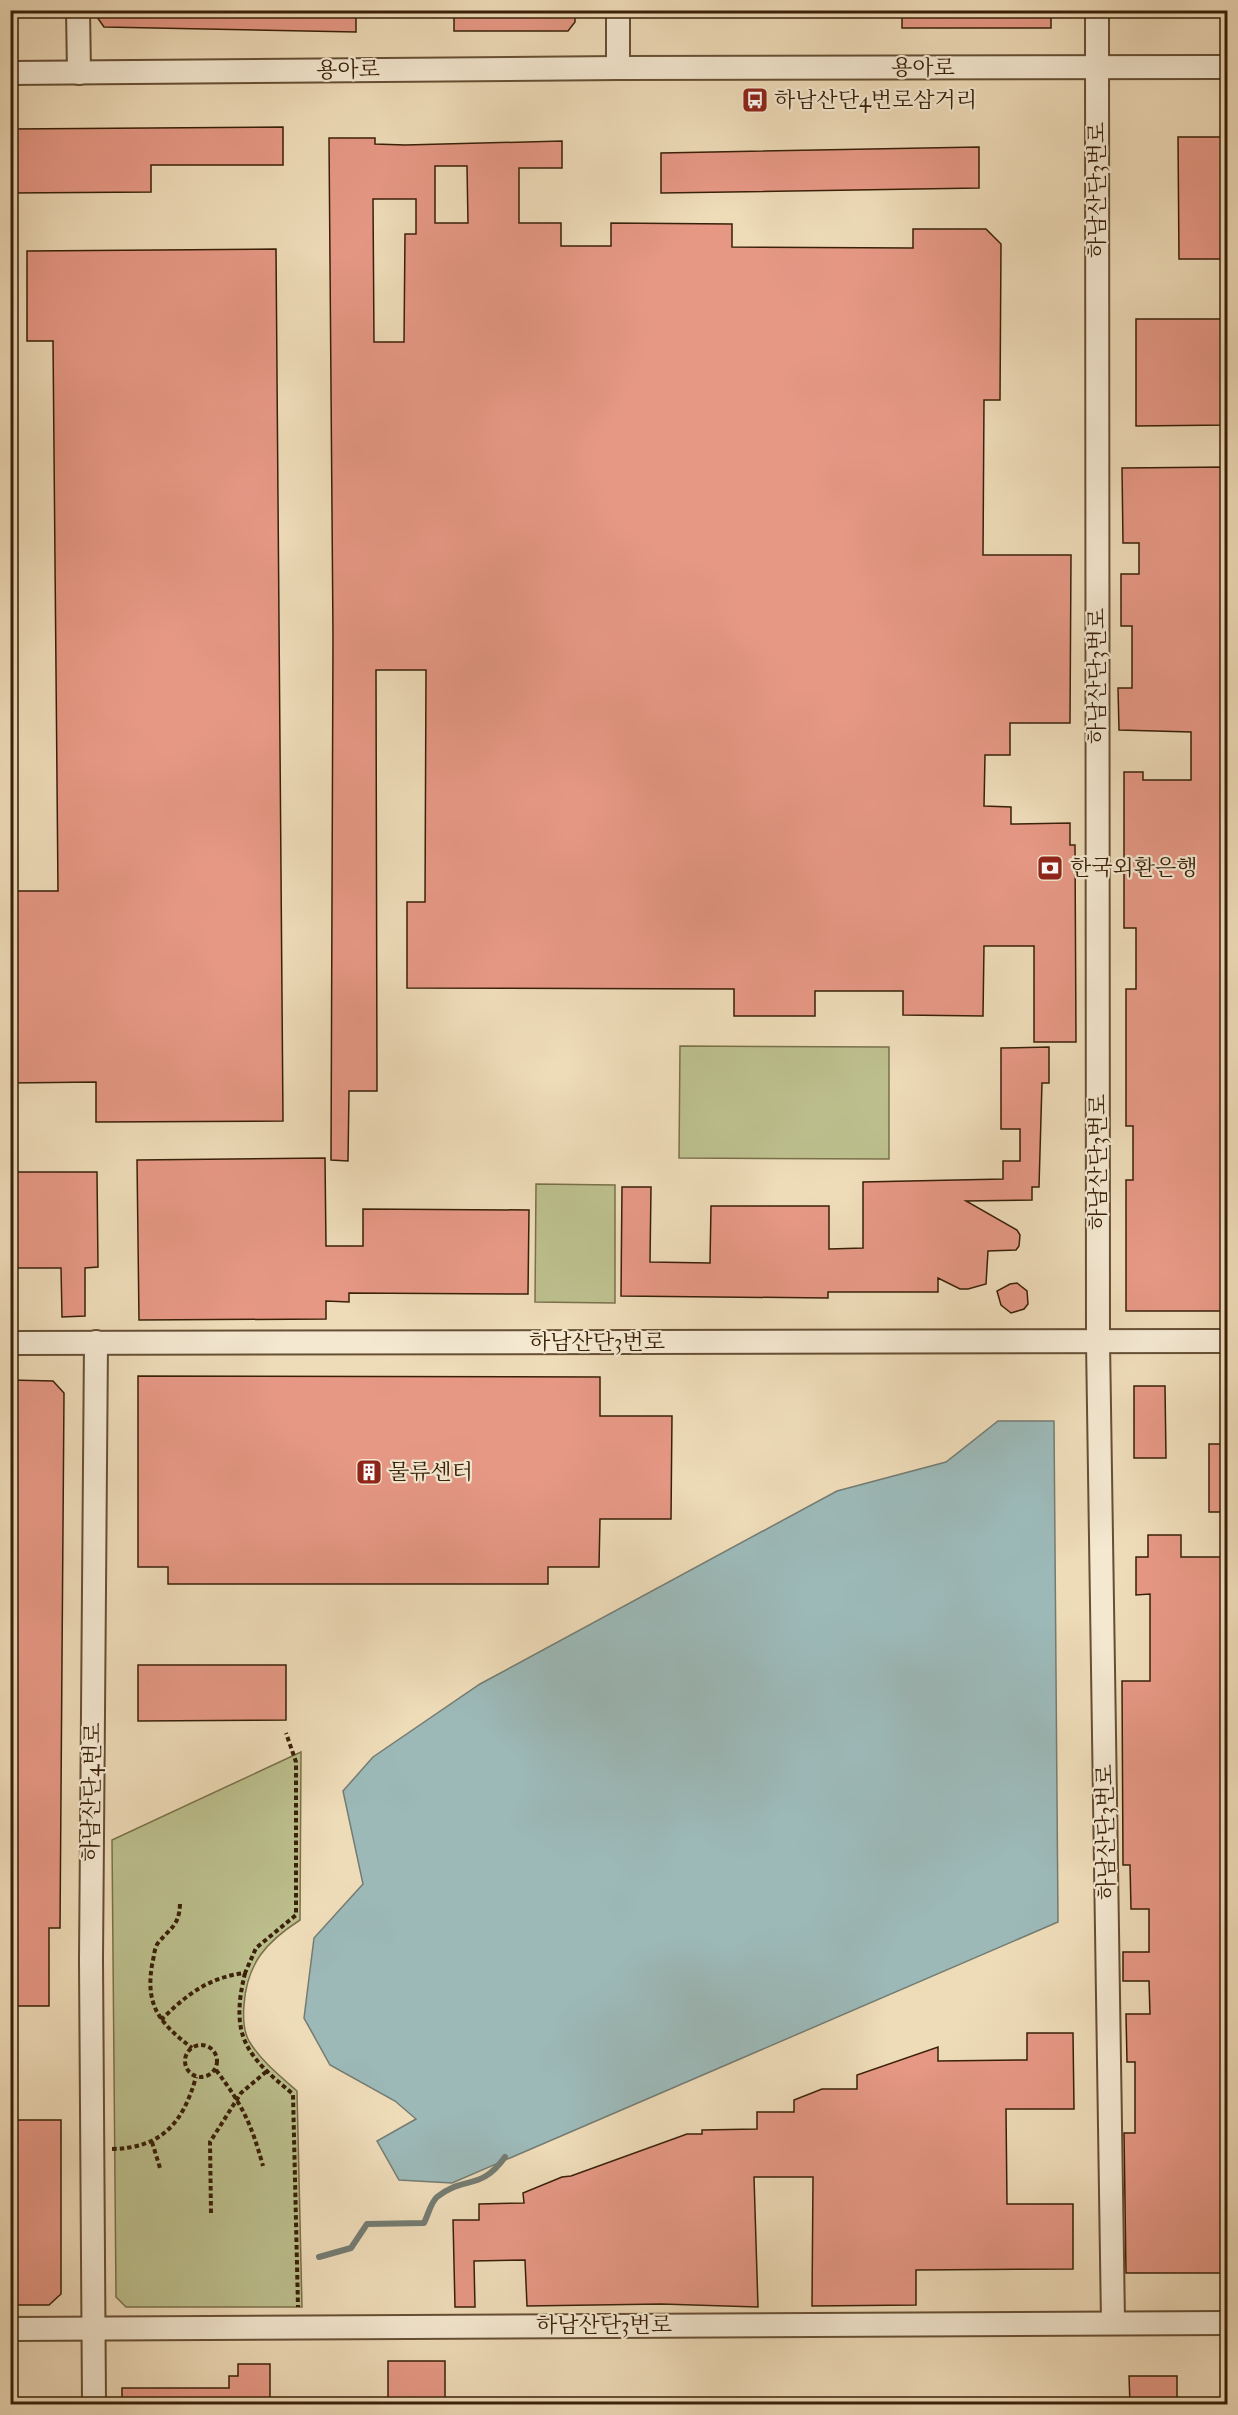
<svg xmlns="http://www.w3.org/2000/svg" width="1238" height="2415" font-family="'IM FELL Double Pica','Noto Serif KR',serif">
  <style>
    .green { fill: #bcbf8d; stroke: #7a704a; stroke-width: 1.5 }
    .water { fill: #9cb9b8; stroke: #747c72; stroke-width: 1.5 }
    .lines { fill: none; stroke-linecap: round; stroke-linejoin: round }
    .stream { stroke: #747c72; stroke-width: 6 }
    .building { fill: #e69885; stroke: #392008; stroke-width: 1.5; fill-rule: evenodd }
    .minor-casing { stroke: #664f34; stroke-width: 26 }
    .path { stroke: #392008; stroke-width: 4; stroke-dasharray: 4.5 3; stroke-linecap: butt }
    .minor { stroke: #f4e8d1; stroke-width: 22 }
    .labels { text-anchor: middle; dominant-baseline: central; stroke-width: 4.5; stroke-linejoin: round; paint-order: stroke }
    .street-label { font-size: 22px; fill: #392008; stroke: #f4e8d1 }
    .poi-label { font-size: 22px; fill: #392008; stroke: #f4e8d1; text-anchor: start }
  </style>
  <rect width="100%" height="100%" fill="#eedbb8"/>
  <filter id="stains"><feTurbulence type="fractalNoise" baseFrequency=".00333" numOctaves="4"/><feColorMatrix values="0 0 0 0 .2 0 0 0 0 .09 0 0 0 0 .02 0 0 0 .5 -.17"/></filter>
  <radialGradient id="worn" r=".72"><stop offset=".6" stop-color="#630" stop-opacity="0"/><stop offset="1" stop-color="#630" stop-opacity=".3"/></radialGradient>
  <!-- green -->
  <g class="green">
    <polygon points="680,1046 889,1047 889,1159 679,1158"/>
    <polygon points="536,1184 615,1185 615,1303 535,1302"/>
    <path d="M 301,1752 L 300,1920 C 266,1942 247,1963 244,2005 C 243,2017 243,2030 249,2041 C 261,2061 280,2076 297,2091 L 302,2307 L 126,2307 L 116,2297 L 112,1840 Z"/>
  </g>
  <!-- water -->
  <polygon class="water" points="998,1421 1054,1421 1058,1922 452,2183 399,2180 377,2141 416,2119 395,2101 330,2065 304,2018 314,1938 363,1884 343,1791 373,1757 480,1684 837,1491 946,1462"/>
  <g class="lines">
    <!-- stream -->
    <path class="stream" d="M 319,2257 L 351,2248 L 367,2224 L 424,2223 C 428,2215 431,2202 437,2197 C 464,2175 480,2192 505,2157"/>
  </g>
  <!-- building -->
  <g class="building">
    <polygon points="92,10 356,10 356,32 104,27"/>
    <polygon points="454,10 575,10 575,22 568,31 454,31"/>
    <rect x="902" y="10" width="149" height="18"/>
    <polygon points="283,127 283,165 151,165 151,192 10,193 10,129"/>
    <polygon points="1178,137 1227,137 1227,259 1179,259"/>
    <path d="M 329,138 L 375,138 L 375,144 L 405,145 L 562,141 L 562,168 L 519,168 L 519,223 L 561,223 L 561,246 L 611,246 L 611,223 L 732,224 L 732,247 L 913,248 L 913,229 L 986,229 L 1001,244 L 1000,400 L 984,400 L 983,555 L 1071,555 L 1070,723 L 1010,723 L 1010,755 L 985,755 L 984,806 L 1011,807 L 1011,824 L 1070,823 L 1070,845 L 1075,845 L 1076,1042 L 1034,1042 L 1034,946 L 984,946 L 983,1016 L 903,1015 L 903,991 L 815,991 L 815,1016 L 734,1016 L 734,989 L 407,988 L 407,902 L 425,902 L 426,670 L 376,670 L 377,1091 L 349,1091 L 348,1161 L 331,1160 L 333,637 ZM 435,166 L 467,166 L 468,223 L 435,223 ZM 373,199 L 416,199 L 416,234 L 405,234 L 404,342 L 374,342 Z"/>
    <polygon points="979,147 979,188 661,193 661,153"/>
    <polygon points="276,249 283,1121 96,1122 96,1082 10,1083 10,891 58,891 53,341 27,341 27,251"/>
    <polygon points="1136,319 1227,319 1227,425 1136,426"/>
    <polygon points="1227,467 1227,1311 1126,1311 1126,1180 1133,1180 1133,1126 1126,1126 1126,989 1136,989 1136,928 1124,928 1124,772 1143,772 1143,780 1191,780 1191,732 1119,730 1118,688 1132,688 1132,626 1121,626 1121,574 1139,574 1139,543 1123,543 1122,468"/>
    <polygon points="1049,1047 1049,1083 1042,1083 1039,1187 1032,1187 1032,1200 966,1201 1017,1230 1020,1235 1019,1246 1016,1250 988,1251 986,1284 968,1289 960,1289 938,1278 938,1292 828,1292 828,1298 621,1296 622,1187 651,1187 650,1262 710,1263 711,1206 829,1206 829,1249 863,1248 863,1182 1003,1179 1003,1161 1020,1161 1020,1129 1001,1129 1001,1048"/>
    <polygon points="325,1158 326,1246 363,1246 363,1209 529,1210 528,1294 349,1293 349,1302 326,1301 326,1319 139,1320 137,1160"/>
    <polygon points="10,1172 97,1172 98,1267 85,1268 85,1316 62,1317 61,1268 10,1268"/>
    <polygon points="1017,1283 1027,1291 1028,1304 1024,1309 1011,1313 1001,1305 997,1291 1010,1284"/>
    <polygon points="138,1376 600,1377 600,1416 672,1416 671,1519 600,1519 599,1567 548,1567 548,1584 168,1584 168,1567 138,1567"/>
    <polygon points="10,1380 53,1381 64,1393 60,1928 49,1928 49,2006 10,2006"/>
    <polygon points="1134,1386 1165,1386 1166,1458 1134,1458"/>
    <rect x="1209" y="1444" width="18" height="68"/>
    <polygon points="1148,1535 1181,1535 1181,1557 1227,1557 1227,2273 1126,2273 1124,2133 1135,2133 1135,2062 1127,2062 1126,2014 1150,2014 1149,1981 1123,1981 1123,1952 1149,1952 1149,1909 1131,1909 1130,1865 1123,1865 1122,1681 1150,1681 1150,1594 1136,1595 1136,1557 1148,1557"/>
    <polygon points="138,1665 286,1665 286,1720 138,1721"/>
    <polygon points="1027,2033 1073,2033 1074,2109 1006,2109 1007,2204 1073,2204 1073,2269 916,2270 916,2305 812,2306 813,2177 754,2177 758,2307 661,2304 527,2306 525,2260 474,2261 475,2307 455,2307 453,2220 479,2220 479,2204 524,2203 523,2193 562,2177 571,2176 687,2134 702,2134 702,2130 757,2129 757,2112 794,2112 794,2100 822,2089 857,2089 857,2075 938,2047 938,2061 1027,2060"/>
    <polygon points="10,2120 61,2120 61,2294 49,2305 10,2305"/>
    <rect x="388" y="2361" width="57" height="43"/>
    <polygon points="238,2364 270,2364 270,2404 122,2404 122,2388 229,2388 229,2376 238,2376"/>
    <polygon points="1129,2376 1177,2376 1177,2404 1130,2404"/>
  </g>
  <g class="lines">
    <defs>
      <g id="minor">
        <polyline points="78,10 79,73"/>
        <polyline points="1097,10 1098,1342 1113,2322"/>
        <polyline points="618,68 618,10"/>
        <polyline points="10,73 618,68 1228,67"/>
        <polyline points="10,1343 1228,1341"/>
        <polyline points="10,2329 1228,2323"/>
        <polyline points="94,2404 91,1960 96,1342"/>
      </g>
    </defs>
    <!-- minor casing -->
    <use href="#minor" class="minor-casing"/>
    <!-- path -->
    <g class="path">
      <path d="M 180,1904 C 179,1926 171,1927 158,1943 C 154,1948 154,1958 152,1965 C 145,2007 161,2024 192,2048"/>
      <path d="M 245,1973 C 230,2035 245,2055 293,2094 L 298,2307"/>
      <path d="M 161,2020 C 186,1995 209,1977 245,1973 L 256,1948 L 296,1915 L 296,1762 L 286,1733"/>
      <circle cx="201" cy="2061" r="16"/>
      <path d="M 216,2070 C 243,2106 251,2123 263,2166"/>
      <polyline points="152,2142 160,2168"/>
      <path d="M 112,2149 C 162,2148 183,2123 196,2077"/>
      <polyline points="211,2213 210,2142 241,2093 267,2071"/>
    </g>
    <!-- minor -->
    <use href="#minor" class="minor"/>
  </g>
  <!-- icons -->
  <defs>
    <symbol id="bus-square" viewBox="-11 -11 22 22"><rect x="-9" y="-9" width="18" height="18" rx="4" fill="#8f2418" stroke="#f4e8d1"/><path d="M-5-6H5V4H4V6H2V4H-2V6H-4V4H-5ZM-3.5-4V0h7V-4ZM-3.5 1.2v1.5H-2V1.2ZM2 1.2v1.5H3.5V1.2Z" fill="#fff"/></symbol>
    <symbol id="bank-square" viewBox="-11 -11 22 22"><rect x="-9" y="-9" width="18" height="18" rx="4" fill="#8f2418" stroke="#f4e8d1"/><path d="M-6-4H6V4H-6ZM0-2.3a2.3 2.3 0 1 0 0 4.6a2.3 2.3 0 1 0 0-4.6Z" fill="#fff"/></symbol>
    <symbol id="building-square" viewBox="-11 -11 22 22"><rect x="-9" y="-9" width="18" height="18" rx="4" fill="#8f2418" stroke="#f4e8d1"/><path d="M-4-6H4V6H1V3H-1V6H-4ZM-2.5-4.3h1.7v1.8h-1.7ZM.8-4.3h1.7v1.8H.8ZM-2.5-1h1.7V.8h-1.7ZM.8-1h1.7V.8H.8Z" fill="#fff"/></symbol>
  </defs>
  <g fill-rule="evenodd">
    <use href="#bus-square" x="740" y="85" width="30" height="30"/>
    <use href="#bank-square" x="1035" y="853" width="30" height="30"/>
    <use href="#building-square" x="354" y="1457" width="30" height="30"/>
  </g>
  <g class="labels">
    <!-- street labels -->
    <g class="street-label">
      <text x="923" y="68">용아로</text>
      <text transform="translate(348 70) rotate(-1)">용아로</text>
      <text transform="translate(1097 190) rotate(-90)">하남산단3번로</text>
      <text transform="translate(1097 676) rotate(-90)">하남산단3번로</text>
      <text transform="translate(1098 1162) rotate(-90)">하남산단3번로</text>
      <text x="597" y="1342">하남산단3번로</text>
      <text transform="translate(92 1792) rotate(-89)">하남산단4번로</text>
      <text transform="translate(1106 1832) rotate(-91)">하남산단3번로</text>
      <text x="604" y="2325">하남산단3번로</text>
    </g>
    <!-- poi labels -->
    <g class="poi-label">
      <text x="774" y="100">하남산단4번로삼거리</text>
      <text x="1070" y="868">한국외환은행</text>
      <text x="388" y="1472">물류센터</text>
    </g>
  </g>
  <!-- margin -->
  <rect width="1238" height="2415" fill="none" stroke="#eedbb8" stroke-width="36"/>
  <rect x="12" y="12" width="1214" height="2391" fill="none" stroke="#392008" stroke-width="3"/>
  <rect x="18" y="18" width="1202" height="2379" fill="none" stroke="#392008" stroke-width="1.5"/>
  <rect width="100%" height="100%" filter="url(#stains)"/>
  <rect width="100%" height="100%" fill="url(#worn)"/>
</svg>
